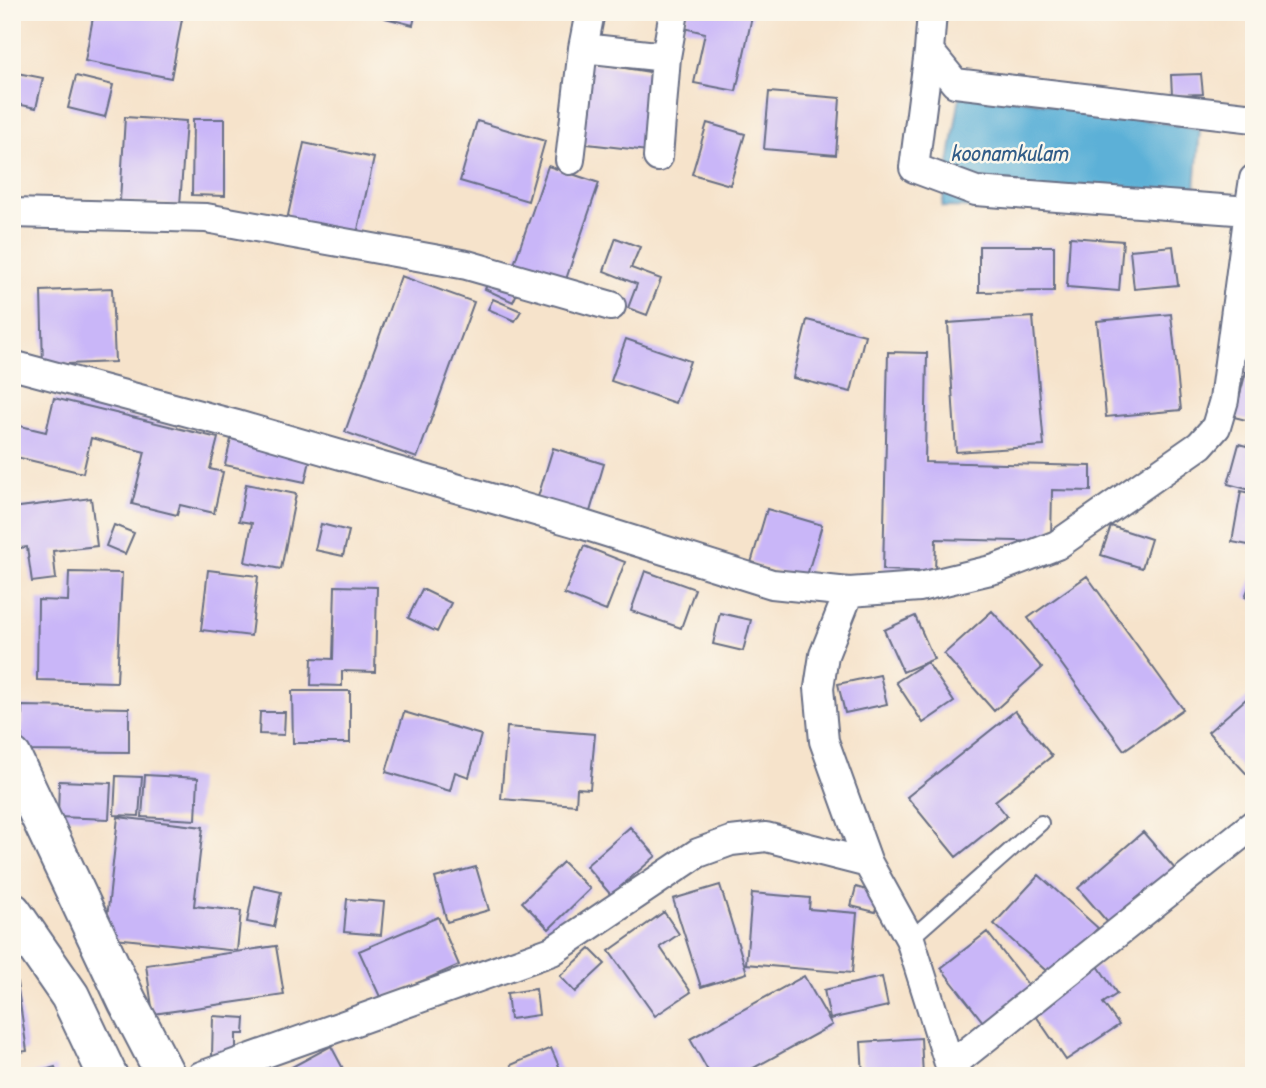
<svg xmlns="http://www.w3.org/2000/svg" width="1266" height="1088" viewBox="0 0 1266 1088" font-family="'Patrick Hand',sans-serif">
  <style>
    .water { fill: #5bb0d7; stroke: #3b709a; stroke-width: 2 }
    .building { fill: #c9b6f8 }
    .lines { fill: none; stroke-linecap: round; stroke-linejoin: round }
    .lane-casing { stroke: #686e84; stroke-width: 18 }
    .street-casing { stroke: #686e84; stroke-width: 32 }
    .primary-casing { stroke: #686e84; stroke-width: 42 }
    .lane { stroke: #fff; stroke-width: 14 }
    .street { stroke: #fff; stroke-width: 28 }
    .primary { stroke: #fff; stroke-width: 38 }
    .labels { text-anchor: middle; stroke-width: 5; stroke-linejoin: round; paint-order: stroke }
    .water-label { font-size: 24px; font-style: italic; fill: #315c88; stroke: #fbf7ec }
  </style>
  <rect width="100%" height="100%" fill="#fbf7ec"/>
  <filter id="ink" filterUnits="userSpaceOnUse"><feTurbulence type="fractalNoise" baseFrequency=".0143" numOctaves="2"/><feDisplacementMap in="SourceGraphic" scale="14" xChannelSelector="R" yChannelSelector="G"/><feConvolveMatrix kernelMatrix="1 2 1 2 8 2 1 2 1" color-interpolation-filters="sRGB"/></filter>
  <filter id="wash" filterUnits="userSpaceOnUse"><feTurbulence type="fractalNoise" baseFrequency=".00686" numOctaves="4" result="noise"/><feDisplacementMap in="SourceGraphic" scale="28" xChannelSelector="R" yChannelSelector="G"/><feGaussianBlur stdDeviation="1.57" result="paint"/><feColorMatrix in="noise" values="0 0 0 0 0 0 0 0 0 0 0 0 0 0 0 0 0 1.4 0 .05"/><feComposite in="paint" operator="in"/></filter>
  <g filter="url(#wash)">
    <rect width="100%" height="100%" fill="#f6e3cb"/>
    <path class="water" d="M 961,90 L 1200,129 L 1193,212 L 942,207 Z"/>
    <g id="blocks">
      <path class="building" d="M 94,12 L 148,12 L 182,19 L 171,78 L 85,61 Z
        M 386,12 L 416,12 L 413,25 L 385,18 Z
        M 688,12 L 753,12 L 736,91 L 694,83 L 705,33 L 684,28 Z
        M 587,62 L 656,73 L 648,151 L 579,143 Z
        M 12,72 L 43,78 L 36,108 L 12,103 Z
        M 1201,74 L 1203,94 L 1172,95 L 1171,75 Z
        M 76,76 L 113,85 L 105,117 L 68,108 Z
        M 769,92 L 840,98 L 836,155 L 764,149 Z
        M 125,117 L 186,121 L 180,205 L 120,201 Z
        M 193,119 L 225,119 L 225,196 L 192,195 Z
        M 477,121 L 545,141 L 528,201 L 460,181 Z
        M 707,123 L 745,134 L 730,185 L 692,174 Z
        M 304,143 L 374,158 L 357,234 L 287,220 Z
        M 548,166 L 599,183 L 563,288 L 512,270 Z
        M 1070,237 L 1123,241 L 1119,291 L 1067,287 Z
        M 616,238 L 640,247 L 631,268 L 661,279 L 647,315 L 628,308 L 637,284 L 604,271 Z
        M 979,246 L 1054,246 L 1054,291 L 979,292 Z
        M 1173,246 L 1178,285 L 1134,289 L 1130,250 Z
        M 401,276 L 474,302 L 417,458 L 345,432 Z
        M 490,279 L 518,291 L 513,302 L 485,289 Z
        M 112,288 L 115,362 L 43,365 L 41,291 Z
        M 1254,293 L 1254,353 L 1238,349 Z
        M 493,299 L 521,311 L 515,321 L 488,309 Z
        M 1171,314 L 1181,410 L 1106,417 L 1097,321 Z
        M 1033,317 L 1044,446 L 956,452 L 948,323 Z
        M 807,320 L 865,335 L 851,392 L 793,378 Z
        M 626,339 L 690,361 L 675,403 L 611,381 Z
        M 888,352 L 927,353 L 925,462 L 1091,466 L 1091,491 L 1052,490 L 1051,542 L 936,539 L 935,572 L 883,570 Z
        M 1248,364 L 1254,365 L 1254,422 L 1234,417 Z
        M 54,398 L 218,438 L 210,469 L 223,472 L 214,513 L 180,505 L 177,515 L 132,504 L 145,452 L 91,438 L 83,473 L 12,456 L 12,424 L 46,432 Z
        M 232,435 L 312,452 L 305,482 L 225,465 Z
        M 1239,444 L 1254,448 L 1254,491 L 1228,484 Z
        M 553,448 L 604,464 L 589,515 L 537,500 Z
        M 246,484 L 296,494 L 281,569 L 245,562 L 252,523 L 239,521 Z
        M 1241,491 L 1254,494 L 1254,546 L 1232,542 Z
        M 91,498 L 97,546 L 53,551 L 56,579 L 32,582 L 27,547 L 12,549 L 12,508 Z
        M 767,509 L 822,525 L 806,579 L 751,563 Z
        M 321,524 L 349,531 L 343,556 L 315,550 Z
        M 114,525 L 134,533 L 125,554 L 106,546 Z
        M 1111,526 L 1151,539 L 1142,568 L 1101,555 Z
        M 584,546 L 625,562 L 606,611 L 564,594 Z
        M 208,570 L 258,576 L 251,636 L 201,630 Z
        M 645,571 L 695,589 L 681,628 L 631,611 Z
        M 69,572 L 122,573 L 117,682 L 37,680 L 38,600 L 68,601 Z
        M 1254,574 L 1254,601 L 1245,597 Z
        M 1087,576 L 1183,709 L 1124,750 L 1028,618 Z
        M 335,586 L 377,587 L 375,672 L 342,671 L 342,686 L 311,685 L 312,658 L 333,659 Z
        M 422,589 L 451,603 L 437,632 L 408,618 Z
        M 992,611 L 1042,668 L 994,711 L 944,654 Z
        M 720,613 L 751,620 L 743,651 L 713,644 Z
        M 915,616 L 934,659 L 903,672 L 884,630 Z
        M 927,662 L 954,702 L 923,723 L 896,682 Z
        M 880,675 L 887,704 L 845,713 L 838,684 Z
        M 292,691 L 350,691 L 350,743 L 293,743 Z
        M 1254,692 L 1254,782 L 1208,732 Z
        M 22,706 L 129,708 L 129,752 L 22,751 Z
        M 1015,711 L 1052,756 L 995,801 L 1007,816 L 956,857 L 907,797 Z
        M 260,712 L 285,712 L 284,735 L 259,734 Z
        M 404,712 L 481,735 L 469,777 L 455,772 L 450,791 L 386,772 Z
        M 507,727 L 595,734 L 590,789 L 577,788 L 576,805 L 501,799 Z
        M 145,775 L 198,778 L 196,820 L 142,817 Z
        M 116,776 L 142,777 L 139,816 L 114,815 Z
        M 59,781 L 111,783 L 109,819 L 58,817 Z
        M 118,817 L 203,827 L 194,906 L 241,911 L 237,951 L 105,937 Z
        M 630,827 L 656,856 L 611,895 L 586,866 Z
        M 1143,832 L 1175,869 L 1110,925 L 1078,888 Z
        M 563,862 L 590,889 L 549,929 L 522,902 Z
        M 476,867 L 489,910 L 447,922 L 435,878 Z
        M 1039,875 L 1098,928 L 1053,977 L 994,924 Z
        M 720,885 L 747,973 L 701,987 L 673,899 Z
        M 254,886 L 281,892 L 274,927 L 247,922 Z
        M 856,887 L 880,894 L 875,912 L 851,906 Z
        M 752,893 L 810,898 L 809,909 L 857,913 L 852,973 L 746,964 Z
        M 347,899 L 384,902 L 381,935 L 344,932 Z
        M 664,912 L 679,934 L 660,947 L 691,992 L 655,1016 L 609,951 Z
        M 438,917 L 459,965 L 381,999 L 359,951 Z
        M 987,932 L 1033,991 L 987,1027 L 941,968 Z
        M 276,946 L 284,995 L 153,1014 L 146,965 Z
        M 590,949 L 605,964 L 575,992 L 560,976 Z
        M 1098,966 L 1117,994 L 1103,1003 L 1119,1025 L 1066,1060 L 1032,1010 Z
        M 15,969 L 27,1051 L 12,1053 L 12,970 Z
        M 804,976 L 832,1025 L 739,1076 L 711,1076 L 690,1039 Z
        M 882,977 L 888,1006 L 830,1019 L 824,990 Z
        M 536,989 L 539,1015 L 510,1019 L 507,993 Z
        M 213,1016 L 245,1018 L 244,1034 L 236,1034 L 236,1056 L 212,1056 Z
        M 921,1038 L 923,1076 L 863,1076 L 861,1042 Z
        M 331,1046 L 347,1076 L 294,1076 L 290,1068 Z
        M 551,1048 L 562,1073 L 516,1076 L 511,1065 Z
        M 55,1067 L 58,1076 L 28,1076 L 28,1075 Z"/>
    </g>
  </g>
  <g filter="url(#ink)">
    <use href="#blocks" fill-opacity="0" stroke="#686e84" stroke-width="2"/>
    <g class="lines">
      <defs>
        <path id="lane" d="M 910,939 L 1041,823"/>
        <path id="street" d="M 932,12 L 929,51 L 955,83 L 1254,118
          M 583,48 L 666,57
          M 658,157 L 666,57 L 674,12
          M 570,160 L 583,48 L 590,12
          M 1254,179 L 1249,211 L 1254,212
          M 12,213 L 206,218 L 467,265 L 611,306
          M 12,365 L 237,425 L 584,525 L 772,584 L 849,592 L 920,587 L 995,569 L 1057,545 L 1200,445 L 1216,427 L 1224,400 L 1249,211 L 976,191 L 914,168 L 929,51
          M 849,592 L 824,655 L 819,688 L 824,741 L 868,863 L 910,939 L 953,1076
          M 950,1066 L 1254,824
          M 201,1076 L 552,951 L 698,853 L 731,841 L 766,837 L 868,863"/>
        <path id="primary" d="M 12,757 L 127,1001 L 166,1076
          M 12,912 L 70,996 L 108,1076"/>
      </defs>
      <use href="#lane" class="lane-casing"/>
      <use href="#street" class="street-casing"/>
      <use href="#primary" class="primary-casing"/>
      <use href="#lane" class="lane"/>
      <use href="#street" class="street"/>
      <use href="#primary" class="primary"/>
    </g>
  </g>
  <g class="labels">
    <g class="water-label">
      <text x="1009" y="161">koonamkulam</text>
    </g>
  </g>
  <rect width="1266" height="1088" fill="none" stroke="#fbf7ec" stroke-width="42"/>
</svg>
